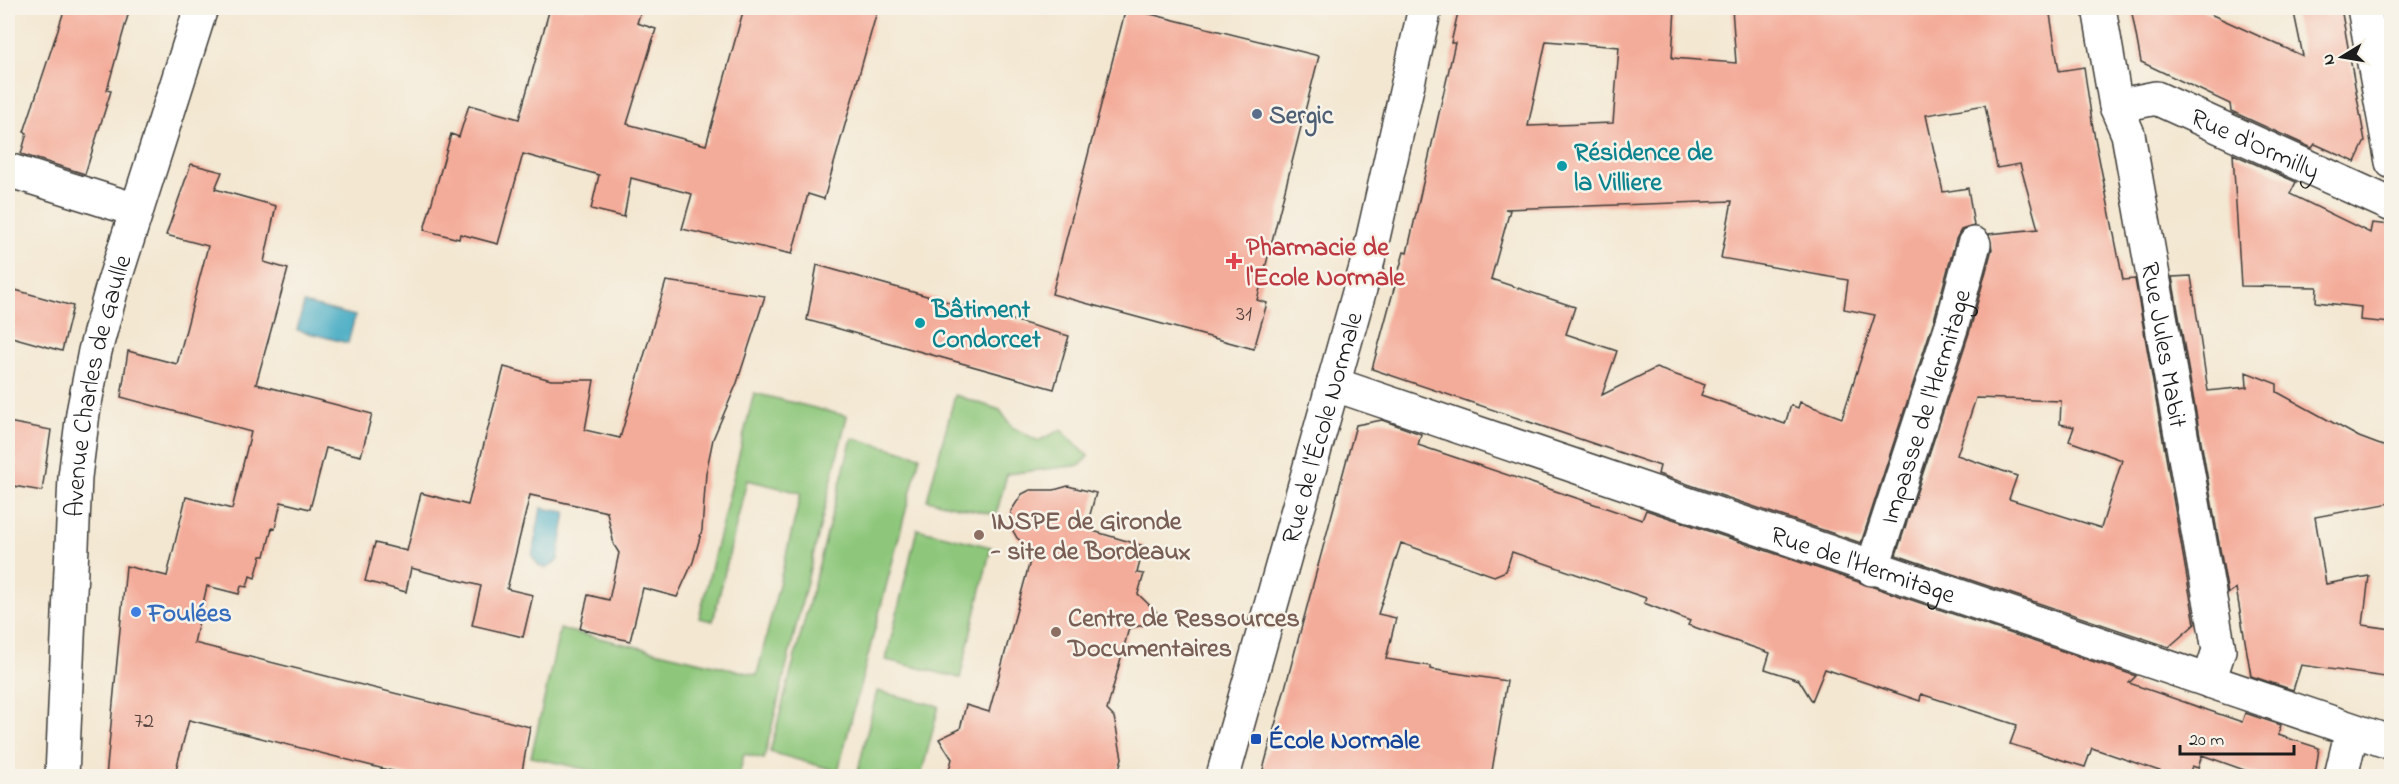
<svg xmlns="http://www.w3.org/2000/svg" width="2399" height="784" viewBox="0 0 2399 784" font-family="'Indie Flower',sans-serif">
  <style>
    .green { fill: #8ec77c; stroke: #55724c; stroke-width: 1.5 }
    .water { fill: #45abc4; stroke: #306470; stroke-width: 1.5 }
    .building { fill: #f4ac9a; fill-rule: evenodd }
    .lines { fill: none; stroke-linecap: round; stroke-linejoin: round }
    .minor-casing { stroke: #3c3a37; stroke-width: 36 }
    .secondary-casing { stroke: #3c3a37; stroke-width: 36 }
    .minor { stroke: #fff; stroke-width: 33 }
    .secondary { stroke: #fff; stroke-width: 33 }
    .service-dot { fill: #5c6f8a; stroke: #f7f3e8; stroke-width: 2 }
    .culture-dot { fill: #0f9aa8; stroke: #f7f3e8; stroke-width: 2 }
    .health-dot { fill: #e0444e; stroke: #f7f3e8; stroke-width: 2 }
    .education-dot { fill: #8d6e63; stroke: #f7f3e8; stroke-width: 2 }
    .shop-dot { fill: #3f7fe0; stroke: #f7f3e8; stroke-width: 2 }
    .transit-dot { fill: #1a4fb4; stroke: #f7f3e8; stroke-width: 2 }
    .labels { text-anchor: middle; stroke-width: 5; stroke-linejoin: round; paint-order: stroke }
    .number-label { font-size: 22px; fill: #52403c }
    .service-label { font-size: 26px; font-weight: bold; fill: #4e5e75; stroke: #f7f3e8; text-anchor: start }
    .street-label { font-size: 26px; fill: #1c1c1c; stroke: #f7f3e8 }
    .culture-label { font-size: 26px; font-weight: bold; fill: #0d838f; stroke: #f7f3e8; text-anchor: start }
    .health-label { font-size: 26px; font-weight: bold; fill: #be3a42; stroke: #f7f3e8; text-anchor: start }
    .education-label { font-size: 26px; font-weight: bold; fill: #785e54; stroke: #f7f3e8; text-anchor: start }
    .shop-label { font-size: 26px; font-weight: bold; fill: #366cbe; stroke: #f7f3e8; text-anchor: start }
    .transit-label { font-size: 26px; font-weight: bold; fill: #164399; stroke: #f7f3e8; text-anchor: start }
  </style>
  <rect width="100%" height="100%" fill="#f7f3e8"/>
  <filter id="ink" filterUnits="userSpaceOnUse"><feTurbulence type="fractalNoise" baseFrequency=".0167" numOctaves="2"/><feDisplacementMap in="SourceGraphic" scale="12" xChannelSelector="R" yChannelSelector="G"/><feConvolveMatrix kernelMatrix="1 2 1 2 8 2 1 2 1" color-interpolation-filters="sRGB"/></filter>
  <filter id="wash" filterUnits="userSpaceOnUse"><feTurbulence type="fractalNoise" baseFrequency=".008" numOctaves="4" result="noise"/><feDisplacementMap in="SourceGraphic" scale="24" xChannelSelector="R" yChannelSelector="G"/><feGaussianBlur stdDeviation="1.35" result="paint"/><feColorMatrix in="noise" values="0 0 0 0 0 0 0 0 0 0 0 0 0 0 0 0 0 1.4 0 .05"/><feComposite in="paint" operator="in"/></filter>
  <g filter="url(#wash)">
    <rect width="100%" height="100%" fill="#f3e7d1"/>
    <path class="green" d="M 754,393 L 847,416 L 764,759 L 744,754 L 739,776 L 615,776 L 531,757 L 560,629 L 757,675 L 801,493 L 747,480 L 713,621 L 699,618 Z
      M 955,395 L 1000,410 L 1012,427 L 1038,441 L 1061,430 L 1088,456 L 1081,465 L 1007,474 L 996,515 L 927,500 Z
      M 852,438 L 920,456 L 838,771 L 770,752 Z
      M 917,529 L 991,547 L 960,678 L 886,660 Z
      M 877,691 L 939,706 L 921,776 L 857,775 Z"/>
    <path class="water" d="M 304,303 L 355,316 L 348,343 L 297,330 Z
      M 541,508 L 566,512 L 558,560 L 547,568 L 539,566 L 532,556 Z"/>
    <g id="blocks">
      <path class="building" d="M 65,8 L 130,8 L 107,90 L 111,91 L 85,174 L 21,154 L 27,133 L 24,132 Z
        M 550,8 L 642,8 L 637,23 L 656,29 L 627,124 L 706,145 L 744,8 L 878,8 L 824,199 L 808,194 L 792,254 L 682,229 L 692,194 L 631,178 L 624,217 L 591,209 L 599,175 L 523,154 L 498,244 L 460,234 L 459,239 L 424,230 L 451,134 L 459,137 L 469,105 L 519,119 Z
        M 1126,8 L 1319,56 L 1257,300 L 1267,303 L 1254,349 L 1052,294 Z
        M 1459,8 L 1675,8 L 1672,58 L 1736,63 L 1732,8 L 2049,8 L 2059,71 L 2084,67 L 2093,128 L 2123,280 L 2135,279 L 2195,624 L 2169,647 L 1896,555 L 1970,330 L 1992,249 L 1989,234 L 2038,229 L 2020,164 L 1997,168 L 1985,105 L 1926,115 L 1943,192 L 1968,188 L 1974,226 L 1961,230 L 1956,239 L 1934,320 L 1861,543 L 1658,474 L 1660,466 L 1372,369 L 1404,252 L 1407,253 L 1455,43 L 1451,43 ZM 1546,41 L 1619,47 L 1613,123 L 1528,126 ZM 1732,201 L 1721,258 L 1848,280 L 1844,309 L 1875,315 L 1842,418 L 1800,402 L 1798,408 L 1791,405 L 1785,424 L 1701,395 L 1705,385 L 1656,368 L 1602,395 L 1617,351 L 1566,334 L 1575,307 L 1491,279 L 1510,210 L 1505,209 ZM 1976,398 L 2061,401 L 2060,424 L 2074,427 L 2069,441 L 2122,460 L 2101,528 L 2009,499 L 2017,476 L 1957,455 Z
        M 2131,8 L 2197,8 L 2303,56 L 2293,8 L 2341,8 L 2365,141 L 2355,162 L 2315,144 L 2312,148 L 2231,111 L 2230,104 L 2141,62 Z
        M 2233,154 L 2296,182 L 2290,194 L 2370,233 L 2372,223 L 2391,225 L 2391,323 L 2360,320 L 2361,307 L 2316,302 L 2317,287 L 2241,286 Z
        M 191,164 L 222,172 L 215,189 L 276,206 L 264,262 L 288,269 L 256,384 L 372,414 L 361,456 L 326,448 L 310,509 L 281,502 L 275,529 L 272,528 L 265,556 L 261,556 L 255,578 L 250,576 L 247,587 L 241,586 L 239,594 L 207,586 L 194,643 L 530,727 L 521,777 L 416,777 L 189,720 L 174,777 L 106,777 L 126,566 L 167,576 L 186,497 L 232,509 L 251,432 L 121,397 L 128,351 L 177,364 L 208,246 L 166,235 Z
        M 817,265 L 1069,336 L 1054,389 L 807,320 Z
        M 2191,276 L 2208,391 L 2247,387 L 2246,372 L 2277,384 L 2277,392 L 2359,437 L 2391,449 L 2391,503 L 2315,517 L 2326,584 L 2369,576 L 2363,625 L 2391,629 L 2385,677 L 2301,665 L 2293,690 L 2251,676 L 2236,588 L 2228,594 L 2172,277 Z
        M 666,281 L 765,296 L 737,383 L 713,439 L 706,473 L 702,530 L 693,562 L 677,597 L 643,588 L 630,641 L 580,629 L 588,595 L 609,600 L 619,553 L 614,545 L 607,512 L 530,495 L 507,589 L 533,595 L 523,637 L 472,625 L 481,586 L 411,568 L 406,592 L 365,581 L 375,543 L 407,551 L 421,493 L 468,505 L 504,367 L 551,380 L 594,380 L 585,430 L 620,438 Z
        M 8,288 L 73,306 L 62,351 L 8,336 Z
        M 1382,420 L 1421,434 L 1418,445 L 1445,454 L 1642,520 L 1646,510 L 2136,676 L 2129,683 L 2242,722 L 2245,713 L 2281,725 L 2278,735 L 2319,748 L 2315,777 L 2264,777 L 2202,755 L 2198,768 L 2192,766 L 2188,777 L 2177,777 L 2092,748 L 2085,767 L 2010,744 L 2017,725 L 1921,694 L 1920,701 L 1825,669 L 1812,701 L 1799,680 L 1765,669 L 1770,653 L 1688,625 L 1690,621 L 1644,603 L 1646,598 L 1512,552 L 1506,571 L 1494,576 L 1401,543 L 1378,614 L 1396,618 L 1386,659 L 1430,666 L 1430,669 L 1507,681 L 1491,777 L 1261,777 L 1356,425 Z
        M 8,422 L 51,430 L 42,491 L 8,485 Z
        M 1068,486 L 1096,493 L 1086,529 L 1144,546 L 1137,573 L 1144,574 L 1138,594 L 1166,621 L 1129,628 L 1107,710 L 1114,717 L 1122,758 L 1117,777 L 947,777 L 952,759 L 939,739 L 960,729 L 966,705 L 989,712 L 1033,550 L 1017,538 L 1012,529 L 1011,511 L 1022,494 L 1030,490 L 1054,490 Z"/>
    </g>
  </g>
  <g filter="url(#ink)">
    <use href="#blocks" fill-opacity="0" stroke="#3c3a37" stroke-width="1.5"/>
    <g class="lines">
      <defs>
        <g id="minor">
          <path id="s1" d="M 2099,8 L 2116,106 L 2128,134 L 2219,650 L 2209,681"/>
          <path d="M 2364,8 L 2392,162"/>
          <path id="s2" d="M 2116,106 L 2156,98 L 2392,205"/>
          <path d="M 8,170 L 136,210"/>
          <path id="s3" d="M 1333,384 L 2392,743"/>
          <path id="s4" d="M 1872,569 L 1952,325 L 1974,244"/>
          <path d="M 2341,776 L 2352,730"/>
        </g>
        <g id="secondary">
          <path id="s5" d="M 62,776 L 75,477 L 83,413 L 95,351 L 112,288 L 201,8"/>
          <path id="s6" d="M 1223,776 L 1367,264 L 1425,8"/>
        </g>
      </defs>
      <use href="#minor" class="minor-casing"/>
      <use href="#secondary" class="secondary-casing"/>
      <use href="#minor" class="minor"/>
      <use href="#secondary" class="secondary"/>
    </g>
  </g>
  <circle class="service-dot" cx="1257" cy="114" r="6"/>
  <g class="culture-dot">
    <circle cx="1562" cy="166" r="6"/>
    <circle cx="920" cy="323" r="6"/>
  </g>
  <path class="health-dot" d="M1231 252h6v6h6v6h-6v6h-6v-6h-6v-6h6z"/>
  <g class="education-dot">
    <circle cx="979" cy="535" r="6"/>
    <circle cx="1056" cy="632" r="6"/>
  </g>
  <circle class="shop-dot" cx="136" cy="612" r="6"/>
  <rect class="transit-dot" x="1250" y="733" width="12" height="12" rx="3"/>
  <g class="labels">
    <g class="number-label">
      <text x="1244" y="320">31</text>
      <text x="144" y="727">72</text>
    </g>
    <g class="service-label">
      <text x="1269" y="123">Sergic</text>
    </g>
    <g class="street-label">
      <text dy="9" stroke="none"><textPath href="#s2" startOffset="150">Rue d'Ormilly</textPath></text>
      <text dy="9" stroke="none"><textPath href="#s1" startOffset="344">Rue Jules Mabit</textPath></text>
      <text dy="9" stroke="none"><textPath href="#s5" startOffset="393">Avenue Charles de Gaulle</textPath></text>
      <text dy="9" stroke="none"><textPath href="#s4" startOffset="171">Impasse de l'Hermitage</textPath></text>
      <text dy="9" stroke="none"><textPath href="#s6" startOffset="362">Rue de l'École Normale</textPath></text>
      <text dy="9" stroke="none"><textPath href="#s3" startOffset="560">Rue de l'Hermitage</textPath></text>
    </g>
    <g class="culture-label">
      <text x="1574" y="160">Résidence de<tspan x="1574" dy="30">la Villiere</tspan></text>
      <text x="932" y="317">Bâtiment<tspan x="932" dy="30">Condorcet</tspan></text>
    </g>
    <g class="health-label">
      <text x="1246" y="255">Pharmacie de<tspan x="1246" dy="30">l'Ecole Normale</tspan></text>
    </g>
    <g class="education-label">
      <text x="991" y="529">INSPE de Gironde<tspan x="991" dy="30">- site de Bordeaux</tspan></text>
      <text x="1068" y="626">Centre de Ressources<tspan x="1068" dy="30">Documentaires</tspan></text>
    </g>
    <g class="shop-label">
      <text x="148" y="621">Foulées</text>
    </g>
    <g class="transit-label">
      <text x="1268" y="748">École Normale</text>
    </g>
  </g>
  <rect width="2399" height="784" fill="none" stroke="#f7f3e8" stroke-width="30"/>
  <g transform="translate(2342 57) rotate(259)" stroke="#f7f3e8" stroke-width="4.5" paint-order="stroke">
  <path d="M0-4.5L10 22L0 15L-10 22Z" fill="#1c1c1c"/>
  <text y="-9" font-size="16" font-weight="bold" text-anchor="middle" fill="#1c1c1c">N</text>
  </g>
  <path d="M2180 745v9h114v-9" fill="none" stroke="#1c1c1c" stroke-width="3"/>
  <text x="2189" y="745" font-size="18" fill="#1c1c1c" stroke="#f7f3e8" stroke-width="4.5" paint-order="stroke">20 m</text>
</svg>
